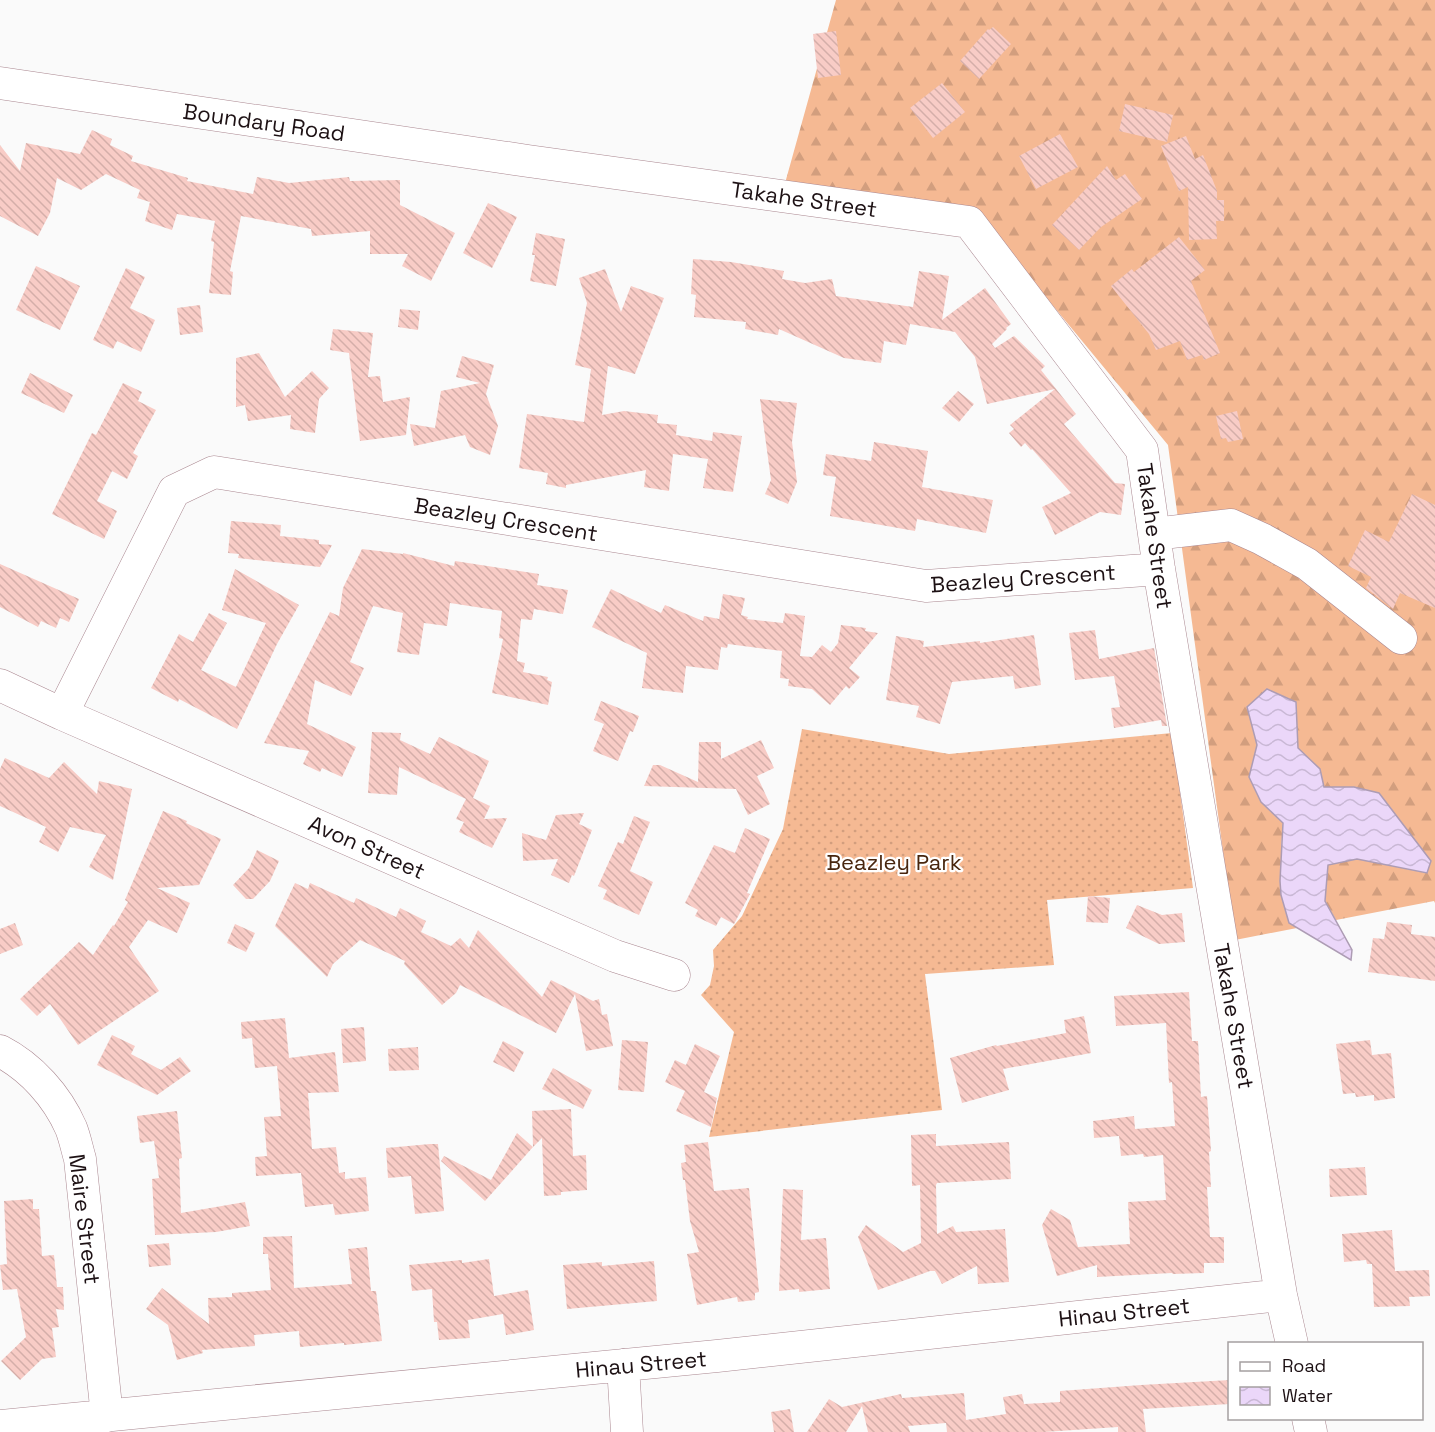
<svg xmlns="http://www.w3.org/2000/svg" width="1435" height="1432" viewBox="0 0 1435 1432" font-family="'Space Grotesk',sans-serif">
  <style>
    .grass { fill: url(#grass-dots) }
    .forest { fill: url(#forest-firs) }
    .water { fill: url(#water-waves); stroke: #ad9cb4; stroke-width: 1.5 }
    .building { fill: url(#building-back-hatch) }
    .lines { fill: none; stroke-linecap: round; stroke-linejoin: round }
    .minor-casing { stroke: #aa8790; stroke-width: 33 }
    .minor { stroke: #fff; stroke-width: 32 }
    .labels { text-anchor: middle; stroke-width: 4.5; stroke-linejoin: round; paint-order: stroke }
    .street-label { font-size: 22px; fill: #1d1114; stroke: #fff }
    .park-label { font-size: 22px; fill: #48260e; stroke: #fff }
  </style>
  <defs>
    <pattern id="grass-dots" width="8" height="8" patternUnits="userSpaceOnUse" patternTransform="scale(1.5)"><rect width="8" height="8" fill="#f5b993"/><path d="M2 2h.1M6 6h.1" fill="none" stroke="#d29e7e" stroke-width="1.8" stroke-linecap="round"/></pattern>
    <pattern id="forest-firs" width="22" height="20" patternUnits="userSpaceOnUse" patternTransform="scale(1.5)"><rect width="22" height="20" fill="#f5b993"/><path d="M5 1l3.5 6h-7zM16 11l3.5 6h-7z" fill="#d29e7e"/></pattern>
    <pattern id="water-waves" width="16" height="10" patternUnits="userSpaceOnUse" patternTransform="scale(1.5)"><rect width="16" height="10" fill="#ebd7f9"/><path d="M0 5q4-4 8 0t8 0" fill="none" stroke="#c9b8d5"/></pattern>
    <pattern id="building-back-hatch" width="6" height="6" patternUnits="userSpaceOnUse" patternTransform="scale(1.5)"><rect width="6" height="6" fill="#f8ccc6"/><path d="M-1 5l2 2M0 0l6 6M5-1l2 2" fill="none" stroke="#d4aea9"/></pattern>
  </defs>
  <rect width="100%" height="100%" fill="#fafafa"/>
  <path class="grass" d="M 802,729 L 949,754 L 1172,733 L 1193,888 L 1047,900 L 1054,965 L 925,974 L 942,1110 L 709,1137 L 734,1032 L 701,995 L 710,985 L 714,966 L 713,950 L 742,916 L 783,829 Z"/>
  <path class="forest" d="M 836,0 L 1435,0 L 1435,903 L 1434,901 L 1336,920 L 1325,901 L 1328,864 L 1357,859 L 1427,873 L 1354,787 L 1324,788 L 1320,769 L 1298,748 L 1296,702 L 1247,707 L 1257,745 L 1249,777 L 1261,802 L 1283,823 L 1281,851 L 1289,923 L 1297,928 L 1235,940 L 1168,445 L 987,226 L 782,194 Z"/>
  <path class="water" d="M 1267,689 L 1296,702 L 1298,748 L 1320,769 L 1324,787 L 1354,787 L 1379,793 L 1431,861 L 1427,873 L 1357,859 L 1328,865 L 1325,901 L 1352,950 L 1351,960 L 1289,923 L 1281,895 L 1280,881 L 1283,823 L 1261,802 L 1249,777 L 1257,745 L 1247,707 Z"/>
  <path class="building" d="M 993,27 L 1011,44 L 979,79 L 960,61 L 988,29 L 989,30 Z
    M 836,31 L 841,75 L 818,78 L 813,34 Z
    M 942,83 L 965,112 L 933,138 L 910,108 Z
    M 1125,104 L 1173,115 L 1167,142 L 1119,131 Z
    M 92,130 L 112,139 L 110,145 L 133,156 L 131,161 L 188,178 L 187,181 L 253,194 L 257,177 L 289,183 L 349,177 L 350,181 L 400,180 L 400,205 L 455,233 L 431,281 L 402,266 L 408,254 L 370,254 L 370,231 L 312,236 L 311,229 L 241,216 L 230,271 L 233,272 L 231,295 L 209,293 L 214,242 L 211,241 L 215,221 L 177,214 L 172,230 L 145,221 L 150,202 L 137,198 L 140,190 L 106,174 L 81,190 L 57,178 L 50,213 L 38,236 L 0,216 L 0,145 L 20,171 L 26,143 L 80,154 Z
    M 1060,134 L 1078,167 L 1036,189 L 1019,156 Z
    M 1186,136 L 1195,159 L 1203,155 L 1217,191 L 1217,200 L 1224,200 L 1224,221 L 1216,221 L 1217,239 L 1189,240 L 1188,187 L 1179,191 L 1161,146 Z
    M 1107,166 L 1116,180 L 1125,174 L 1142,199 L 1101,227 L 1079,250 L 1052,225 Z
    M 488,203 L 517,217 L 492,268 L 463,253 Z
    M 536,233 L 565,239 L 556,286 L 530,281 L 535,255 L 532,255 Z
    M 1179,237 L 1205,270 L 1191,281 L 1220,353 L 1204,360 L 1202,355 L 1187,360 L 1180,341 L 1156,350 L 1149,334 L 1111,286 L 1132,269 L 1134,272 Z
    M 693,259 L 731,262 L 784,271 L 782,279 L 805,283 L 832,279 L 836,296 L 913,307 L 919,271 L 949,276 L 942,320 L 985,288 L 1011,324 L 1006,328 L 1007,329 L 992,344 L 995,348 L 1014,336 L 1045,366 L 1041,370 L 1076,414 L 1064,424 L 1115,483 L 1125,484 L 1121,515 L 1100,512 L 1055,535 L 1042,507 L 1071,493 L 1032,449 L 1031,450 L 1025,443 L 1021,447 L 1009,433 L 1014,429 L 1010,425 L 1055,389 L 987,404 L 975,357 L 955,332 L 910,324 L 906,345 L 884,341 L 881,363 L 844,358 L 779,329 L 778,335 L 745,329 L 746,322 L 694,317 L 696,295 L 691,294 Z
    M 36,266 L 80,286 L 60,330 L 16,310 Z
    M 126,268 L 145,277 L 130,308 L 155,320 L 141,352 L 117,341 L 113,349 L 93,340 Z
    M 605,269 L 621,312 L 631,286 L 664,298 L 635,374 L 608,366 L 602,415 L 624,411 L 658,415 L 657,423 L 677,425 L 676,435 L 712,441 L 713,432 L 742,436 L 733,492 L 703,488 L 708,459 L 673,454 L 669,491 L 644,487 L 646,470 L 566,485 L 566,488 L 546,484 L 548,473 L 519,468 L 527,414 L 584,422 L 591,369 L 575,365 L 587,303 L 579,278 Z
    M 200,305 L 203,332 L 180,335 L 177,308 Z
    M 400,309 L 420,311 L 418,330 L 398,327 Z
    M 333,329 L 373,333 L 368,377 L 380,376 L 383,402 L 410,397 L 406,435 L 360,441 L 349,353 L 330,350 Z
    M 259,353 L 285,397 L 312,371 L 329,388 L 319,399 L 315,433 L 290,429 L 291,415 L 248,421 L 245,405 L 236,407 L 236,358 Z
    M 462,356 L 494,365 L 486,394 L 498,426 L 490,455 L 470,447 L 465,435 L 414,446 L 410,424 L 435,428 L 441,391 L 480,383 L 456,377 Z
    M 30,373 L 73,395 L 64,413 L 21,393 Z
    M 123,383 L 142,392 L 138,401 L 156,410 L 133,453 L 138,456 L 127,479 L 112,471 L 97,501 L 117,511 L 104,539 L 52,514 L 92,433 L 96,435 Z
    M 958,391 L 974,404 L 959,422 L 942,408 Z
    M 760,399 L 797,403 L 792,442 L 797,482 L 788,504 L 765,494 L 771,480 Z
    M 1237,411 L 1243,439 L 1228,442 L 1226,438 L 1221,439 L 1216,416 Z
    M 874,442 L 928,451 L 922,487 L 993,500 L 986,533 L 917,519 L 915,531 L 830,516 L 836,477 L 823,475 L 826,454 L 871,461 Z
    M 1412,494 L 1435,505 L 1435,608 L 1400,593 L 1393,609 L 1366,588 L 1371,577 L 1348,566 L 1365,530 L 1389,542 Z
    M 231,521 L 281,525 L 280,536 L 319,540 L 319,544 L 332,545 L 320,567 L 238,558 L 239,554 L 228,553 Z
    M 362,549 L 403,554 L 403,553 L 454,566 L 455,561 L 539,574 L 537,585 L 568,590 L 563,614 L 534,609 L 532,620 L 521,619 L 517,661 L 525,663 L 523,672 L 548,677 L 547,680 L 552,682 L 548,705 L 492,693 L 503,639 L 499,638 L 502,611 L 450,603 L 447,626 L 424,623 L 419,655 L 397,652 L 403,613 L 373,606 L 350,662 L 364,668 L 351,696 L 315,680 L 307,724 L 356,747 L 342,777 L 322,768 L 320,772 L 303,764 L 309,751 L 264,743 L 330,612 L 339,616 L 343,588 Z
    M 0,564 L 79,599 L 69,622 L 60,618 L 56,628 L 41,621 L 38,627 L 0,607 Z
    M 235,569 L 299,605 L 277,644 L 237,729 L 179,699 L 178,702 L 151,688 L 179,634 L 193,642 L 209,613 L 227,623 L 201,670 L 236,687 L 266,623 L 222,610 Z
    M 611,589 L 661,613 L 665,605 L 703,621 L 704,616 L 719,619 L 723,594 L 745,598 L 741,615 L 748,617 L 747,619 L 783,623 L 785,613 L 805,616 L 800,656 L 812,657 L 822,645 L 831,652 L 838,643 L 841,625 L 866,628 L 865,631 L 878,633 L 849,668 L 860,677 L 849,689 L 846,686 L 830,705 L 812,689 L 788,686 L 789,679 L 780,678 L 782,651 L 728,644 L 727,648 L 721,647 L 718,670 L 686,666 L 683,693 L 642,688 L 647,653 L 592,627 Z
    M 1095,630 L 1099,659 L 1154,648 L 1167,726 L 1162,726 L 1161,720 L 1114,728 L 1111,708 L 1120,707 L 1114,676 L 1075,680 L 1069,633 Z
    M 1034,635 L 1041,685 L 1015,689 L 1013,676 L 952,682 L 940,724 L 916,717 L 919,706 L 886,700 L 896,636 L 924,641 L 923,647 L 980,641 L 980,643 Z
    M 601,701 L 639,716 L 633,732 L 630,731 L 618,761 L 593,751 L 604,724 L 594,720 Z
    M 372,732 L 401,733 L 400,740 L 430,754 L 439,737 L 489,761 L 473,798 L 490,806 L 484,819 L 507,818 L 492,848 L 459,832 L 464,822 L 456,819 L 466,799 L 399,767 L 397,795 L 368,793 Z
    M 761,740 L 774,768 L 757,776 L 770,804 L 748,815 L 736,789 L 644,786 L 653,765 L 660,765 L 698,782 L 699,742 L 721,742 L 721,759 Z
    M 5,758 L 49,778 L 64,762 L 97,794 L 99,781 L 132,789 L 113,880 L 89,867 L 106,835 L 70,827 L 58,852 L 39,842 L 46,827 L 0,806 L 0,769 Z
    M 163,811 L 187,821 L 186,823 L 221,839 L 199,885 L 157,888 L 190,903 L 177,933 L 148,920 L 129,947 L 159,991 L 78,1045 L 50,1004 L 37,1016 L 20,999 L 79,942 L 93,955 L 113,925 L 114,926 L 128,902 L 125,900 Z
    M 584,813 L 579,824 L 592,830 L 574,876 L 572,875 L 569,883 L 551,875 L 558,859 L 523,861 L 522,833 L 546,840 L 556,815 Z
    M 634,816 L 650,822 L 630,871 L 653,882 L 639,915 L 603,899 L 607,890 L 598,886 L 618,842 L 623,844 Z
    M 745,828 L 770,839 L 747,893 L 750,894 L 734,924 L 721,917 L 716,926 L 695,916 L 698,910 L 685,903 L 714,845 L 735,853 Z
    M 257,850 L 279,861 L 270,881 L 253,899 L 246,899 L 233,885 L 249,868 Z
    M 295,883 L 308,889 L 310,883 L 354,903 L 356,898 L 396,917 L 400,908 L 426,921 L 421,932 L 451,946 L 460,938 L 469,948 L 478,930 L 542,997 L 551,980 L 593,1001 L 599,999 L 602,1015 L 607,1014 L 613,1046 L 586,1051 L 575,994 L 556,1033 L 460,985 L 456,993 L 442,1005 L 404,964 L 405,961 L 360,940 L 333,964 L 327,977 L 275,926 Z
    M 1088,896 L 1110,898 L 1108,923 L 1086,922 Z
    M 1137,905 L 1162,915 L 1182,913 L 1185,942 L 1159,944 L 1126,928 Z
    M 1387,922 L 1412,925 L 1411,934 L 1435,937 L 1435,981 L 1368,972 L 1373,938 L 1384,939 Z
    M 15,923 L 23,945 L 0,954 L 0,929 Z
    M 235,924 L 255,933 L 246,952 L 227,943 Z
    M 1189,992 L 1192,1041 L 1198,1041 L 1201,1097 L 1207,1096 L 1211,1151 L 1209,1152 L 1211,1187 L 1207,1187 L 1210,1237 L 1224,1237 L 1224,1263 L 1204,1263 L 1204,1273 L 1173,1274 L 1172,1273 L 1097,1277 L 1097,1265 L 1057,1276 L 1042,1225 L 1051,1209 L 1070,1220 L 1078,1247 L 1130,1244 L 1128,1202 L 1166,1200 L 1163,1155 L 1144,1157 L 1143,1154 L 1121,1156 L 1119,1136 L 1094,1138 L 1093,1121 L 1134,1116 L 1135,1129 L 1175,1126 L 1172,1082 L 1169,1083 L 1166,1023 L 1116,1026 L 1114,996 Z
    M 1084,1016 L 1091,1053 L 1003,1069 L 1009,1090 L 962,1103 L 950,1058 L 996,1045 L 997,1046 L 1066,1033 L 1064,1020 Z
    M 285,1018 L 289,1058 L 335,1052 L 339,1092 L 308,1093 L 312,1149 L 336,1147 L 339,1173 L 345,1172 L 345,1179 L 366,1177 L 369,1211 L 335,1215 L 333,1204 L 305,1207 L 301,1173 L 256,1176 L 255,1157 L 267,1156 L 264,1117 L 281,1116 L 277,1066 L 255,1068 L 252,1038 L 242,1039 L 241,1022 Z
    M 364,1027 L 366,1061 L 343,1063 L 341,1029 Z
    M 112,1035 L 135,1046 L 131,1054 L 161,1070 L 180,1057 L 191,1071 L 157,1095 L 97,1065 Z
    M 622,1040 L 648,1042 L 644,1092 L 618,1090 Z
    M 1370,1040 L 1372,1055 L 1391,1053 L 1395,1098 L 1374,1101 L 1374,1095 L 1356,1097 L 1355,1093 L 1343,1094 L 1336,1044 Z
    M 503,1041 L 524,1052 L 514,1072 L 493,1062 Z
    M 695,1044 L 720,1056 L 704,1092 L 717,1098 L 711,1127 L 676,1111 L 685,1091 L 665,1082 L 675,1060 L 686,1065 Z
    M 418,1047 L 419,1070 L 389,1071 L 388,1049 Z
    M 553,1068 L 592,1090 L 583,1109 L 542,1089 Z
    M 571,1109 L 573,1156 L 586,1155 L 587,1190 L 561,1192 L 561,1195 L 544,1196 L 542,1138 L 533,1147 L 532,1111 Z
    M 177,1111 L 182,1158 L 179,1159 L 181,1213 L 245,1202 L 250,1226 L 216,1232 L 155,1235 L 152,1179 L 159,1178 L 154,1141 L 140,1143 L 137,1116 Z
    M 517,1133 L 533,1147 L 485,1201 L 441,1161 L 444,1156 L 491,1180 Z
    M 936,1134 L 936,1146 L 1009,1142 L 1011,1179 L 937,1183 L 936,1185 L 937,1234 L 953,1226 L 956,1232 L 1005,1229 L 1009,1282 L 978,1284 L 977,1266 L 942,1284 L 935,1271 L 930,1271 L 878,1290 L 858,1237 L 866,1225 L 903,1252 L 921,1243 L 920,1185 L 912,1186 L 911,1135 Z
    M 708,1142 L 714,1191 L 749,1188 L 759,1292 L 755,1293 L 755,1300 L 738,1302 L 737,1297 L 697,1305 L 687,1254 L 699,1252 L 690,1221 L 685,1180 L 683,1180 L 681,1163 L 686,1162 L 684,1145 Z
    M 430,1144 L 438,1144 L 444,1211 L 415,1214 L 411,1176 L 388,1178 L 386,1148 Z
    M 1365,1167 L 1367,1195 L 1330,1197 L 1329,1169 Z
    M 783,1189 L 803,1190 L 801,1240 L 826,1238 L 830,1289 L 799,1292 L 799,1289 L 779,1291 Z
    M 33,1199 L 33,1209 L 39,1209 L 42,1256 L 54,1255 L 57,1287 L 63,1287 L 64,1310 L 56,1309 L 59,1327 L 52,1328 L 56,1357 L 42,1359 L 20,1380 L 1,1361 L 26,1337 L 17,1289 L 3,1290 L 0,1265 L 7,1264 L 4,1201 Z
    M 1392,1230 L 1395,1271 L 1429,1270 L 1430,1296 L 1409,1297 L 1410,1306 L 1374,1307 L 1372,1264 L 1367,1264 L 1366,1260 L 1344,1262 L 1342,1234 Z
    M 292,1236 L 294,1288 L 352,1284 L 348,1249 L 367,1247 L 371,1291 L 376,1291 L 382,1341 L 344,1345 L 344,1343 L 300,1347 L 299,1331 L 254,1335 L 255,1346 L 202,1350 L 203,1353 L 177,1360 L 168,1325 L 146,1309 L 162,1288 L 209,1324 L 208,1298 L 232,1297 L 232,1293 L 271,1290 L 268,1254 L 263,1254 L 263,1237 Z
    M 169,1243 L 171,1265 L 149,1267 L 147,1245 Z
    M 489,1259 L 494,1296 L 528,1290 L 534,1330 L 506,1335 L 503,1314 L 468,1320 L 470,1338 L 439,1340 L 437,1322 L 434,1322 L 432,1289 L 412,1291 L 409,1265 L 462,1260 L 462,1263 Z
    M 654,1261 L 657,1301 L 567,1309 L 563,1265 L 602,1262 L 602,1266 Z
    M 1230,1380 L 1230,1404 L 1143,1409 L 1146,1432 L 1118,1432 L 1118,1427 L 1044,1432 L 947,1432 L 946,1423 L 908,1426 L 910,1432 L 868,1432 L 862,1406 L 846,1432 L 807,1432 L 829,1399 L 842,1407 L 901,1394 L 902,1398 L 964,1393 L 966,1420 L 1006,1414 L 1003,1397 L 1022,1394 L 1024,1404 L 1060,1402 L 1060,1391 L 1141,1385 Z
    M 790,1409 L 794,1432 L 774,1432 L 771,1412 Z"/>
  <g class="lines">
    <defs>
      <path id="minor" d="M 0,83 L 528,161 L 969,222 L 1142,450 L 1159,569 L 1281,1295 L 1292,1344
        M 1154,534 L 1231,525 L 1262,539 L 1307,564 L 1401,638
        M 0,685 L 62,714 L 615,956 L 674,975
        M 62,714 L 174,491 L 214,472 L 926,586 L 1159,569
        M 0,1051 C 31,1067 57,1096 71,1128 C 75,1138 77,1149 80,1159 L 107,1416
        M 623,1365 L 627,1432
        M 1308,1418 L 1311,1432
        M 0,1426 L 717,1356 L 1281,1295"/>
    </defs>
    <use href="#minor" class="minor-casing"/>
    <use href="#minor" class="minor"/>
  </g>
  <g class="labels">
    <g class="street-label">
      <text transform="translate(264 122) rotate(8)" y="8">Boundary Road</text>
      <text transform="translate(804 199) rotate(8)" y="8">Takahe Street</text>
      <text transform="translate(506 519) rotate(9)" y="8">Beazley Crescent</text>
      <text transform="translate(1155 536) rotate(82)" y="8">Takahe Street</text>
      <text transform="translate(1023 578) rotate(-4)" y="8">Beazley Crescent</text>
      <text transform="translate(367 847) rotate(24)" y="8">Avon Street</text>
      <text transform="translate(1234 1016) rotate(80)" y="8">Takahe Street</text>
      <text transform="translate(85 1219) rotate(83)" y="8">Maire Street</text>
      <text transform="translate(1124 1312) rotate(-6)" y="8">Hinau Street</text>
      <text transform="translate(641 1364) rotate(-5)" y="8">Hinau Street</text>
    </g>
    <g class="park-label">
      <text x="894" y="870">Beazley Park</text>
    </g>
  </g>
  <rect x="1228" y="1342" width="195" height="78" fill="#ffffff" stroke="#a5a0a1" stroke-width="1.5"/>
  <rect x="1240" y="1362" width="30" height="9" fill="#ffffff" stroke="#a5a0a1" stroke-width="1.5"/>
  <text x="1282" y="1372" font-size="18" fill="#1d1114">Road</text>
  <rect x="1240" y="1387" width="30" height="18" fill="url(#water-waves)" stroke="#a5a0a1" stroke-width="1.5"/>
  <text x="1282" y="1402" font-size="18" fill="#1d1114">Water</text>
</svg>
